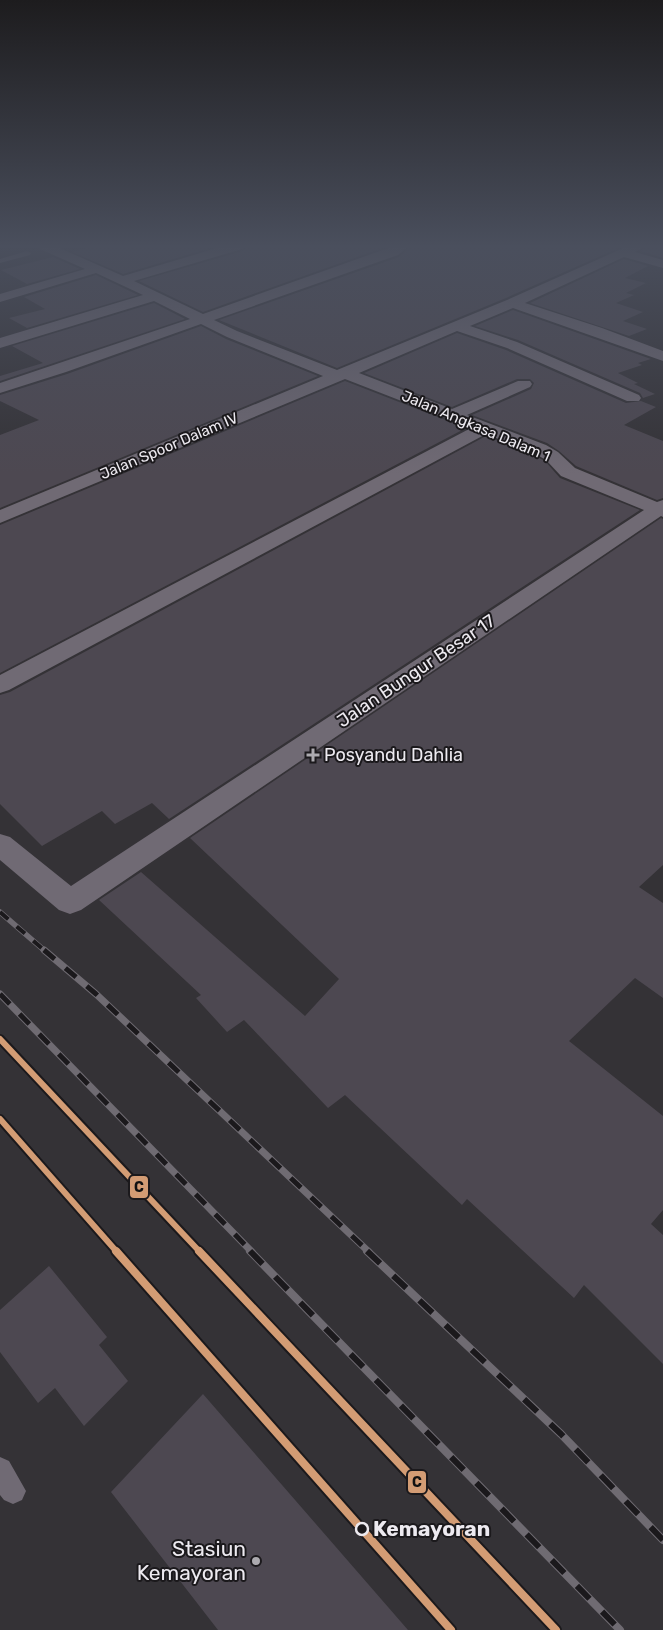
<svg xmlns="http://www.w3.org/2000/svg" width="663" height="1630" viewBox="0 0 663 1630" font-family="Rubik,sans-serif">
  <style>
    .building { fill: #4d4851 }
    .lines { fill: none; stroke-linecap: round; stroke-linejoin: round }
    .service { fill: #706a74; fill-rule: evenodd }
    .minor { fill: #706a74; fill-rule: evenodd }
    .rail-far2-casing { stroke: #6f6b72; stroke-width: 5.5 }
    .rail-far1-casing { stroke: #6f6b72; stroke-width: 7 }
    .rail-casing { stroke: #6f6b72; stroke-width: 8 }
    .rail-far2 { stroke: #1b191c; stroke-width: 4; stroke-dasharray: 11; stroke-linecap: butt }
    .rail-far1 { stroke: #1b191c; stroke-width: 5; stroke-dasharray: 14; stroke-linecap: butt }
    .rail { stroke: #1b191c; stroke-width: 6; stroke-dasharray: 18; stroke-linecap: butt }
    .rail-1-far1-casing { stroke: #1b191c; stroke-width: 10 }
    .rail-1-casing { stroke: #1b191c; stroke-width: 12 }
    .rail-1-far1 { stroke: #d39c74; stroke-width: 6 }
    .rail-1 { stroke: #d39c74; stroke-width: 8 }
    .poi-dot { fill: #acaaaf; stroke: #1b191c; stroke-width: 2 }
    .stop-dot { fill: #1b191c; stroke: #edeaf0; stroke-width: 2.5 }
    .labels { text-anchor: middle; stroke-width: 4; stroke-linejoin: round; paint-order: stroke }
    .far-street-label { font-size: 15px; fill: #edeaf0; stroke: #1b191c }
    .street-label { font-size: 18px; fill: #edeaf0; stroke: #1b191c }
    .poi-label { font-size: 18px; fill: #edeaf0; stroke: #1b191c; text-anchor: start }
    .near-stop-label { font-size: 21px; font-weight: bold; fill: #edeaf0; stroke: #1b191c; text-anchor: start }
    .near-poi-label { font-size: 21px; fill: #edeaf0; stroke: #1b191c; text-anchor: end }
    .line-badge { stroke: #1b191c; stroke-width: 2 }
    .pale-badge-label { font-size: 14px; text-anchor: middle; font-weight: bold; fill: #111 }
  </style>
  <rect width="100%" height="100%" fill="#343236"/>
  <path class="building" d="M 93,246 L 217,246 L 123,274 L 72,252 Z
    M 246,246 L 388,246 L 203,312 L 139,281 L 243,251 Z
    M 411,246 L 623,246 L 506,298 L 337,368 L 219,320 L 399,257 Z
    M 647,246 L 663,246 L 663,258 L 640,251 Z
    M 53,257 L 80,269 L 27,284 L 1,270 Z
    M 624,259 L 648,266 L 625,278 L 646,283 L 626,293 L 634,295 L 616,303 L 643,312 L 623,321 L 647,329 L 629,336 L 530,303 Z
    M 96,275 L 138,295 L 27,328 L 9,318 L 45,309 L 24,297 Z
    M 154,303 L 185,319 L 0,381 L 0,376 L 43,363 L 12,346 Z
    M 513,310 L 651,359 L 638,363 L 642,365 L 618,373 L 638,383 L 634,384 L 655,394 L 643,398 L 640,393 L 518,340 L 475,326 Z
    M 201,326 L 226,339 L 318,376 L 0,508 L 0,435 L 39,420 L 0,401 L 0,395 L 67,374 Z
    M 457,333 L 506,350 L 626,403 L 641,401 L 656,407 L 624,425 L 663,441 L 663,498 L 657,500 L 576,466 L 559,451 L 547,443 L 472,415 L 531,389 L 534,383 L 530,379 L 517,379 L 452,407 L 364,373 Z
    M 345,381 L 466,428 L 0,673 L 0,525 Z
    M 486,436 L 533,455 L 545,461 L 560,478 L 640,510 L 169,819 L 152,803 L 115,824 L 102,811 L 42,846 L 0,804 L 0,695 L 10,692 Z
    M 661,518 L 663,519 L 663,865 L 639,887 L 663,903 L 663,998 L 635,978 L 569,1041 L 663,1116 L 663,1210 L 651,1224 L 663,1235 L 663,1364 L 584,1285 L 574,1298 L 467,1199 L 462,1205 L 345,1095 L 328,1108 L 244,1020 L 227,1032 L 196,998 L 201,995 L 99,900 L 141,872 L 305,1016 L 339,979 L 190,838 Z
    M 49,1266 L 107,1337 L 99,1345 L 128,1381 L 84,1426 L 55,1388 L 38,1403 L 0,1352 L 0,1310 Z
    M 203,1394 L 408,1630 L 218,1630 L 111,1492 Z"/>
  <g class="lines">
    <path class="service" d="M 27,251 L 31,253 L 30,255 L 0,263 L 0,259 Z
      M 0,1457 L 9,1461 L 26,1491 L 22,1500 L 13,1504 L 4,1500 L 0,1495 Z"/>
    <path class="minor" d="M 38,246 L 55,246 L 123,276 L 224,246 L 244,246 L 242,249 L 134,281 L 203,314 L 394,246 L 409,246 L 398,255 L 214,320 L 237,331 L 337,370 L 507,300 L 628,246 L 645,246 L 635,252 L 663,260 L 663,268 L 624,257 L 525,303 L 602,328 L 663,351 L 663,361 L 513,308 L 470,326 L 517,342 L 639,395 L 641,398 L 639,401 L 627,401 L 507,348 L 457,331 L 359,373 L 452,409 L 518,381 L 530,381 L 532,384 L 530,387 L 467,415 L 546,445 L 558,452 L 575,468 L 657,502 L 663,500 L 663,517 L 661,516 L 81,910 L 70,914 L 59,910 L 0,860 L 0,834 L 10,837 L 71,886 L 644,510 L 561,476 L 546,460 L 534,453 L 486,434 L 9,690 L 0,693 L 0,675 L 471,428 L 345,379 L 0,523 L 0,510 L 323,376 L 227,337 L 201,324 L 66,372 L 0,393 L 0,383 L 190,319 L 154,301 L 0,348 L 0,338 L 143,295 L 96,273 L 0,302 L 0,294 L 85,269 L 40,249 Z"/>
    <defs>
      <path id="rail-far2" d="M 0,912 L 45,951"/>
      <path id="rail-far1" d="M 44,950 L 96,994 L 369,1252
        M 0,994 L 252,1252"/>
      <path id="rail" d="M 250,1251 L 620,1630
        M 367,1251 L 561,1434 L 663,1540"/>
    </defs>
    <use href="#rail-far2" class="rail-far2-casing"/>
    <use href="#rail-far1" class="rail-far1-casing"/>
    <use href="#rail" class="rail-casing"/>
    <use href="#rail-far2" class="rail-far2"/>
    <use href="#rail-far1" class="rail-far1"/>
    <use href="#rail" class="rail"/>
    <defs>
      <path id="rail-1-far1" d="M 0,1039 L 200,1252
        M 0,1119 L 117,1252"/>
      <path id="rail-1" d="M 116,1251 L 451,1630
        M 199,1251 L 556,1630"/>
    </defs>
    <use href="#rail-1-far1" class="rail-1-far1-casing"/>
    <use href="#rail-1" class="rail-1-casing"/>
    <use href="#rail-1-far1" class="rail-1-far1"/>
    <use href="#rail-1" class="rail-1"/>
  </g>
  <linearGradient id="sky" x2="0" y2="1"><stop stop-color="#1d1c1e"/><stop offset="0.52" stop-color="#4a4f5d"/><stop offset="1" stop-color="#4a4f5d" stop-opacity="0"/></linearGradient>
  <rect width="663" height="474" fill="url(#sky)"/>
  <g class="poi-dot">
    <path d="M310.5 747.5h5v5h5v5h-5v5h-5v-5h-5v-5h5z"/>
    <circle cx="256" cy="1561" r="5"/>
  </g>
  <circle class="stop-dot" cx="362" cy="1529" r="6"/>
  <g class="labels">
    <g class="far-street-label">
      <text transform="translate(476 426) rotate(23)" y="5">Jalan Angkasa Dalam 1</text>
      <text transform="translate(169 446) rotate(-23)" y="5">Jalan Spoor Dalam IV</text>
    </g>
    <g class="street-label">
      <text transform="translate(416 671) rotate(-34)" y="6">Jalan Bungur Besar 17</text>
    </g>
    <g class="poi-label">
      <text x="324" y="761">Posyandu Dahlia</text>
    </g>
    <g class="near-stop-label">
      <text x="373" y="1536">Kemayoran</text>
    </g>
    <g class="near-poi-label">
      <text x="246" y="1556">Stasiun<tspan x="246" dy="24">Kemayoran</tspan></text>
    </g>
  </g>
  <g class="line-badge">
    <rect x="129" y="1175" width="20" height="24" rx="5" fill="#d39c74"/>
    <rect x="407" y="1470" width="20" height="24" rx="5" fill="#d39c74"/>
  </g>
  <g class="pale-badge-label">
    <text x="139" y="1192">C</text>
    <text x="417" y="1487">C</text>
  </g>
</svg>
